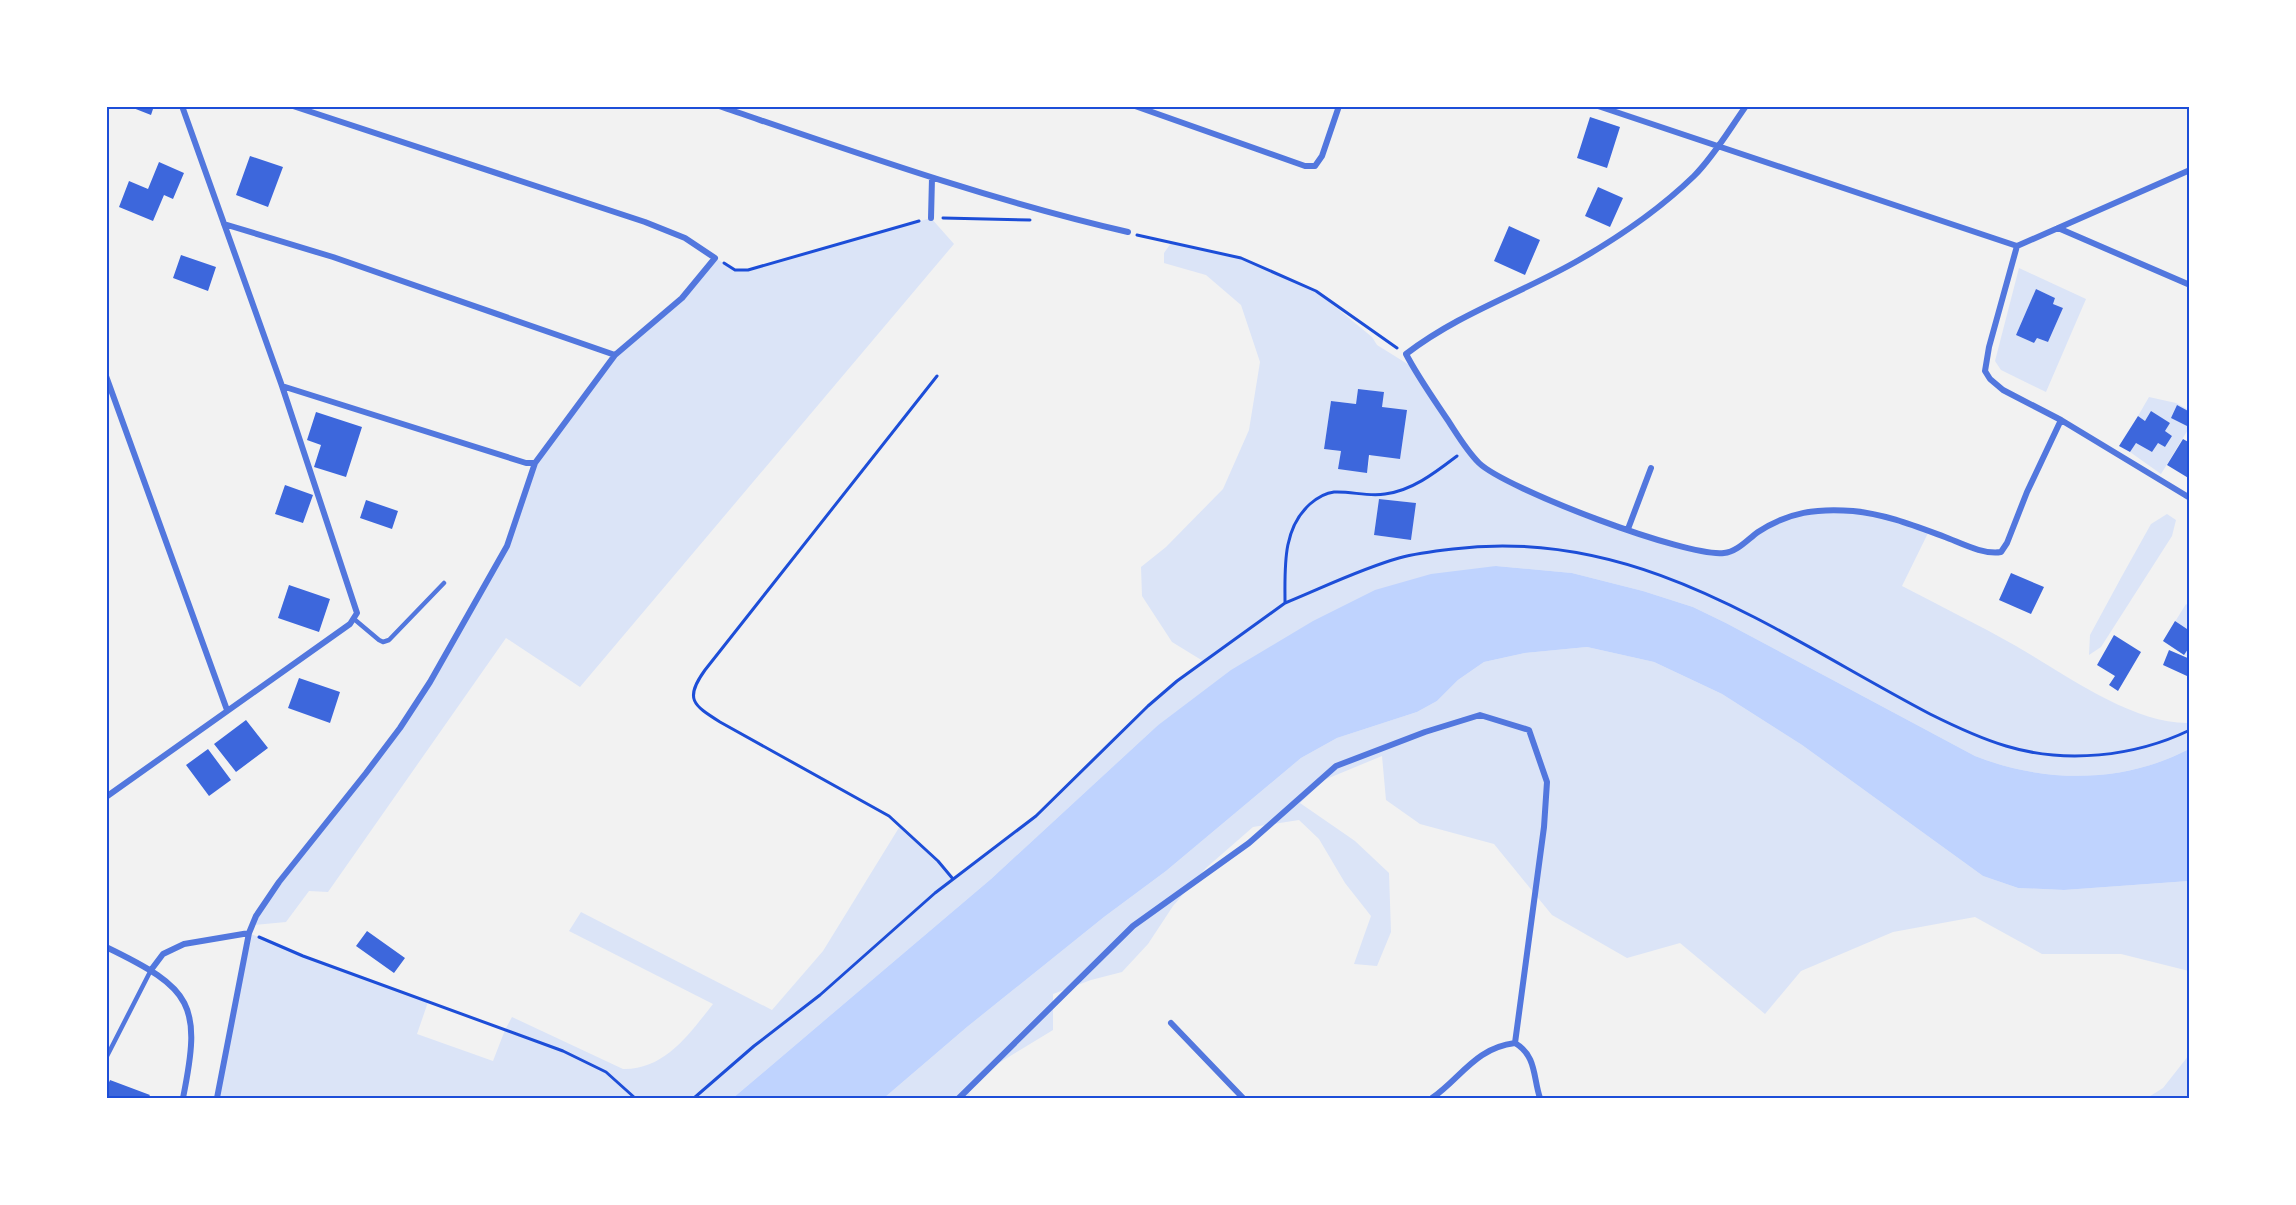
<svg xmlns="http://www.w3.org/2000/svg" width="2296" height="1205" viewBox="0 0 2296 1205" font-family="'IBM Plex Sans',sans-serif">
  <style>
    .green { fill: #dbe4f7; fill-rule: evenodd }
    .water { fill: #bfd3fe }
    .building { fill: #3d67dc }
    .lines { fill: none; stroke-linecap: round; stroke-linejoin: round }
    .path { stroke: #1d4ed8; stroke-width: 3 }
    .service { stroke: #5277de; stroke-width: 4.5 }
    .minor { stroke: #5277de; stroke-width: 6 }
    .neatline { fill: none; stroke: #1d4ed8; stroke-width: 2 }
  </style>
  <rect width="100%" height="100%" fill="#f2f2f2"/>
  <path class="green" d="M 931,218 L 954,244 L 580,687 L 506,638 L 328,892 L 309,891 L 286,922 L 253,925 L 256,916 L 400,728 L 501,559 L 535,463 L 615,355 L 682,298 L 715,258 L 735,270 L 748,270 Z
    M 1171,243 L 1241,258 L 1316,291 L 1372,337 L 1377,345 L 1414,368 L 1480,463 L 1525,490 L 1656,539 L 1718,553 L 1739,546 L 1795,514 L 1854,511 L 1929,531 L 1902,586 C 1940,606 1979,625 2016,646 C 2065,674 2132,724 2189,723 L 2189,749 C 2123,784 2044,783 1975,756 L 1726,623 L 1693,607 L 1643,591 L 1572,573 L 1496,566 L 1157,726 L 991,879 L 733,1098 L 217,1098 L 249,933 L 303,956 L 428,1002 L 417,1034 L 493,1061 L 505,1030 L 512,1017 L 623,1069 C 665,1070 690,1033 713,1004 L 569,931 L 581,912 L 772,1010 L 823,951 L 900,826 L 938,861 L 953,879 L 1036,816 L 1114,737 L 1148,706 L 1203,661 L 1172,642 L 1142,596 L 1141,567 L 1166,547 L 1223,489 L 1249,430 L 1260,362 L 1241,305 L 1206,275 L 1164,263 L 1164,253 ZM 1358,389 L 1384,392 L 1367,472 L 1339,469 L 1341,451 L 1324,449 L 1331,401 L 1356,404 ZM 1379,499 L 1415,503 L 1411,540 L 1374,535 Z
    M 2019,268 L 2086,299 L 2046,392 L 2001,370 L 1995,361 ZM 2036,289 L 2055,298 L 2053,304 L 2063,308 L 2048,342 L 2037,338 L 2034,343 L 2016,335 Z
    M 2149,397 L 2176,403 L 2189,410 L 2189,428 L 2161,474 L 2130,452 L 2136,443 L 2152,452 L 2158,443 L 2165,447 L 2172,436 L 2165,431 L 2170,423 L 2152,412 L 2145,421 L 2138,416 Z
    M 2167,514 L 2176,520 L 2172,536 L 2101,647 L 2089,655 L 2090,635 L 2122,576 L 2151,524 Z
    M 2186,604 L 2189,606 L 2189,658 L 2163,641 Z
    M 1587,647 L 1654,662 L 1722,694 L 1802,745 L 1983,876 L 2018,888 L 2064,890 L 2189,881 L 2189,971 L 2121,954 L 2042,954 L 1975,917 L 1893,932 L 1801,971 L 1765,1014 L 1680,943 L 1627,958 L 1552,915 L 1494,844 L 1420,824 L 1386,800 L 1382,756 L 1324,780 L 1300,803 L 1355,841 L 1389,873 L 1391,932 L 1377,966 L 1354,964 L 1371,916 L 1345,883 L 1319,839 L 1299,820 L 1253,827 L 1206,868 L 1173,906 L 1148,944 L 1122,972 L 1091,980 L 1053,994 L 1053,1030 L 994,1066 L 969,1089 L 970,1098 L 884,1098 L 967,1027 L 1104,917 L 1166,871 L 1301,758 L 1337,738 L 1417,712 L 1437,701 L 1458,680 L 1484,662 L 1525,653 Z
    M 2189,1055 L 2189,1098 L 2147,1098 L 2163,1088 Z"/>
  <path class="water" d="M 1496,566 L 1572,573 L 1643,591 L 1693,607 L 1726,623 L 1975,756 C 2044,783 2123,784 2189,749 L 2189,881 L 2064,890 L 2018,888 L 1983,876 L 1802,745 L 1722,694 L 1654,662 L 1587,647 L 1525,653 L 1484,662 L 1458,680 L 1437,701 L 1417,712 L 1337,738 L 1301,758 L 1166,871 L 1104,917 L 967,1027 L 884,1098 L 733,1098 L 991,879 L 1157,726 L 1231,670 L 1313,621 L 1375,590 L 1431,574 Z"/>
  <path class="building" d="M 128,106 L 154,106 L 151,115 Z
    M 1590,117 L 1620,127 L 1607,168 L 1577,158 Z
    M 250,156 L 283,167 L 268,207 L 236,195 Z
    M 159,162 L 184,173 L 173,199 L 164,195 L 153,221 L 119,207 L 129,181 L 148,189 Z
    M 1598,187 L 1623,198 L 1610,227 L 1585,216 Z
    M 1509,226 L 1540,240 L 1525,275 L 1494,261 Z
    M 181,255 L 216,267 L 208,291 L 173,278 Z
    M 2036,289 L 2055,298 L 2053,304 L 2063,308 L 2048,342 L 2037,338 L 2034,343 L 2016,335 Z
    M 1358,389 L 1384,392 L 1382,407 L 1407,410 L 1400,459 L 1369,455 L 1367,473 L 1338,469 L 1341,451 L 1324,449 L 1331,401 L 1356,404 Z
    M 2177,405 L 2190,412 L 2187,426 L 2171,418 Z
    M 2151,411 L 2170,423 L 2165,431 L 2172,436 L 2165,447 L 2158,443 L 2152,452 L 2136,443 L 2130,452 L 2119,446 L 2138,416 L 2145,421 Z
    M 316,412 L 362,427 L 346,477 L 314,467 L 321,445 L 307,440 Z
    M 2183,439 L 2190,443 L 2190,479 L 2167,465 Z
    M 285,485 L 313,495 L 303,523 L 275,514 Z
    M 1379,499 L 1416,503 L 1411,540 L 1374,535 Z
    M 366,500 L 398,511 L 392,529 L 360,518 Z
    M 2011,573 L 2044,587 L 2031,614 L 1999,600 Z
    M 289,585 L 330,599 L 319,632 L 278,618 Z
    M 2175,621 L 2190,631 L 2190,646 L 2184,655 L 2163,641 Z
    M 2114,635 L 2141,652 L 2118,691 L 2109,685 L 2115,676 L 2097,665 Z
    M 2169,650 L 2190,659 L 2190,669 L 2187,676 L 2163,665 Z
    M 299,678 L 340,692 L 330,723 L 288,708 Z
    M 246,720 L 268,748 L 236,772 L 214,744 Z
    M 208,749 L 231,780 L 209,796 L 186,765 Z
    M 367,931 L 405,958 L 394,973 L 356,946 Z
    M 110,1080 L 150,1095 L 148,1098 L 106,1098 L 106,1089 Z"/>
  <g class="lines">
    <path class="path" d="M 943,218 L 1030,220
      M 1137,235 L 1241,258 L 1316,291 L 1397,348
      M 724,263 L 735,270 L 748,270 L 919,221
      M 937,376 L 705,670 C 684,699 693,705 720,722 L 889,816 L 938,861 L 953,879
      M 1285,603 C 1322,588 1360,569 1399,558 C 1417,553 1435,551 1453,549 C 1637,526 1776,633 1930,714 C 1954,726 1979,738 2006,746 C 2065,764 2134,757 2190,730
      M 259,937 L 303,956 L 563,1051 L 606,1072 L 635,1098
      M 694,1098 L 754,1046 L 820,995 L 935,893 L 1036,816 L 1148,706 L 1177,681 L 1285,603 C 1285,568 1282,529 1310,504 C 1317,498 1325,493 1334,492 C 1351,491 1368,497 1385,494 C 1412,491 1436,472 1457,456"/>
    <path class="service" d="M 354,619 L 379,640 L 383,642 L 389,640 L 444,583
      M 106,1058 L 151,970"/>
    <path class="minor" d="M 719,106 C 854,152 989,200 1128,232
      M 1135,106 L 1305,166 L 1315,166 L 1322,156 L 1339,106
      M 1598,106 L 2017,246
      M 1746,106 C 1729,130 1714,156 1694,176 C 1660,209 1619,237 1579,260 C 1520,294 1461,312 1406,354 C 1418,377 1433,398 1447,419 C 1457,434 1466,450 1479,463 C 1506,489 1688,558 1724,553 C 1737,552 1748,539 1758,532 C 1788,512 1818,508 1853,511 C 1885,514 1915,526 1945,537 C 1961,543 1983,555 2001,552 L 2007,543 L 2027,492 L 2061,420 L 2003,390 L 1990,379 L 1985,371 L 1989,347 L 2017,246 L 2190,170
      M 2189,106 L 2190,107
      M 931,218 L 932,178
      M 224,224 L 333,257 L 615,355
      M 2058,228 L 2190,285
      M 106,376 L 227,710
      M 282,386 L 526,463 L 535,463
      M 2061,420 L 2190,498
      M 1628,529 L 1651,468
      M 106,797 L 350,624 L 357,613 L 282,386 L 182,106
      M 106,947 C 193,989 202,1004 183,1098
      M 151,970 L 163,954 L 184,944 L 249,933
      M 1171,1023 L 1243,1098
      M 217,1098 L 249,933 L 256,916 L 279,882 L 366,773 L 400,728 L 430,682 L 507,546 L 535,463 L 615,355 L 682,298 L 715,258 L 685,238 L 645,222 L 293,106
      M 959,1098 L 1133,926 L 1249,843 L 1336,766 L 1425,732 L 1480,715 L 1529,730 L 1547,782 L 1544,827 L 1515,1043
      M 1432,1098 C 1461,1078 1475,1048 1515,1043 C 1537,1056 1533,1078 1540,1098"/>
  </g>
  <rect width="2296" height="1205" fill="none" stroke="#ffffff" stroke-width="216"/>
  <rect x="108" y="108" width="2080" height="989" class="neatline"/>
</svg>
